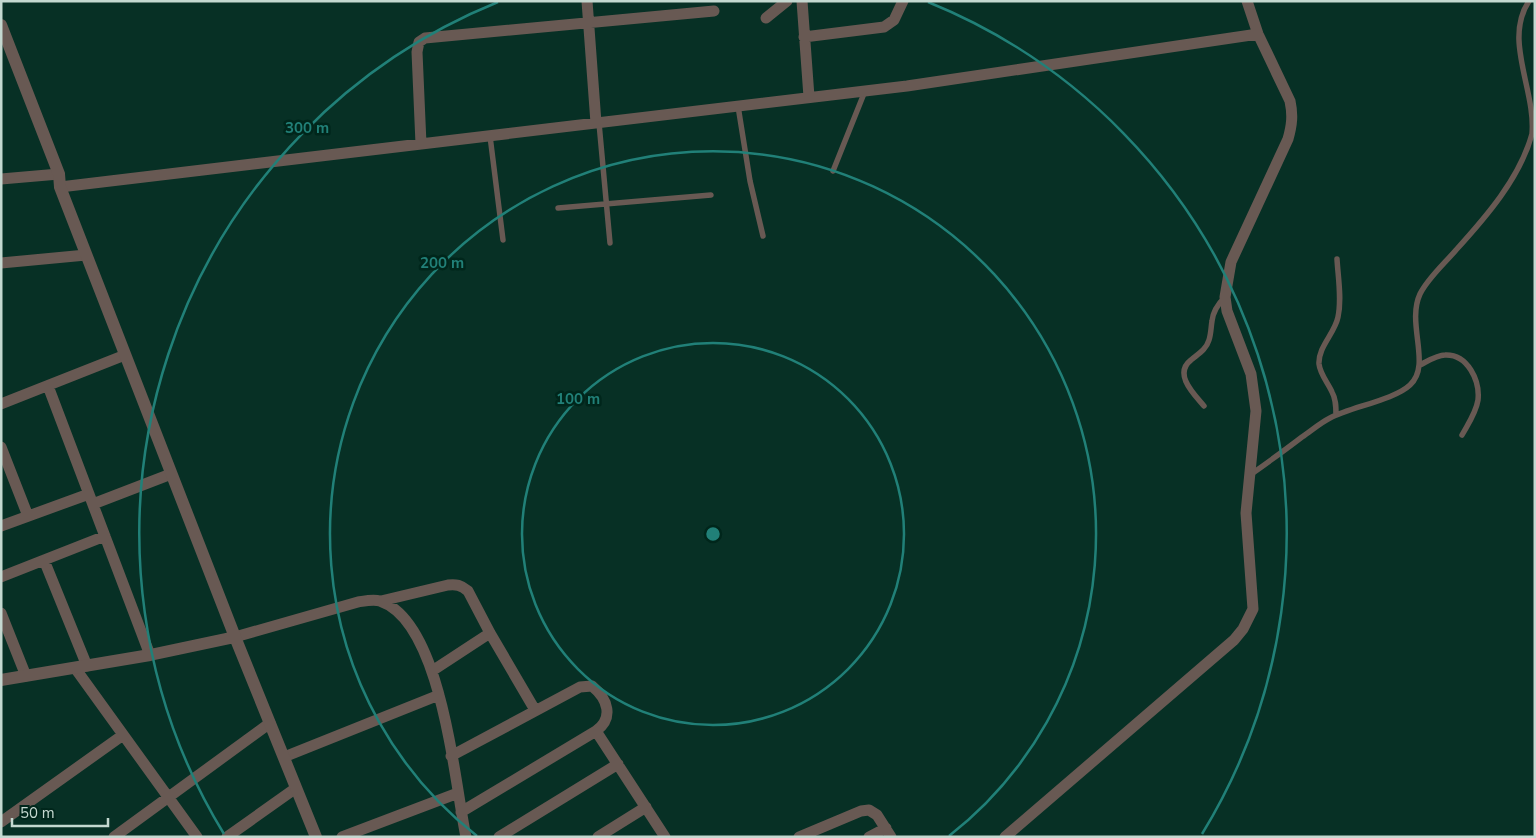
<svg xmlns="http://www.w3.org/2000/svg" width="1536" height="838" viewBox="0 0 1536 838" font-family="'Nunito Sans',sans-serif">
  <style>
    .lines { fill: none; stroke-linecap: round; stroke-linejoin: round }
    .service { stroke: #685953; stroke-width: 5.5 }
    .minor { stroke: #685953; stroke-width: 11 }
    .tertiary { stroke: #685953; stroke-width: 12 }
    .ring { fill: none; stroke: #218078; stroke-width: 2.5 }
    .centre { fill: #218078; stroke: #00261b; stroke-width: 2.5 }
    .ring-label { font-size: 15px; text-anchor: middle; font-weight: bold; fill: #218078; stroke: #00261b; stroke-width: 5; stroke-linejoin: round; paint-order: stroke }
  </style>
  <rect width="100%" height="100%" fill="#073025"/>
  <g class="lines">
    <path class="service" d="M 738,106 L 750,181 L 763,236
      M 599,123 L 610,243
      M 490,136 L 503,240
      M 833,171 L 865,91
      M 558,208 L 711,195
      M 1420,365 C 1428,361 1437,355 1445,355 C 1468,354 1480,381 1478,400 C 1476,413 1468,424 1462,435
      M 1204,406 C 1194,394 1173,374 1191,360 C 1198,354 1206,350 1209,340 C 1211,334 1211,327 1212,321 C 1213,311 1218,304 1225,297
      M 1336,415 C 1336,407 1336,399 1332,392 C 1328,383 1320,374 1319,364 C 1318,347 1335,333 1338,317 C 1342,299 1338,277 1337,259
      M 1250,475 C 1267,463 1285,450 1302,437 C 1311,431 1320,423 1330,418 C 1351,407 1394,400 1410,385 C 1432,365 1406,324 1420,294 C 1428,278 1444,264 1456,250 C 1486,217 1520,178 1532,134 C 1536,90 1503,40 1529,1"/>
    <path class="minor" d="M 587,1 L 596,123
      M 802,1 L 809,97
      M 766,18 L 787,1
      M 804,37 L 884,27 L 894,20 L 903,1
      M 421,144 L 417,52 L 419,42 L 425,38 L 714,11
      M 1,179 L 59,174
      M 60,187 L 907,86 L 1258,34
      M 1,263 L 86,255
      M 48,386 L 150,655
      M 1,404 L 125,355
      M 1,447 L 28,516
      M 93,504 L 171,474
      M 1,526 L 89,494
      M 44,560 L 87,666
      M 1,577 L 105,536
      M 381,601 L 448,585 C 456,584 461,585 468,591 L 490,633 L 535,710
      M 1,613 L 26,676
      M 235,637 L 358,602 C 365,601 373,599 380,601 C 442,622 454,780 466,837
      M 75,668 L 197,837
      M 432,671 L 490,633
      M 596,731 L 665,837
      M 451,756 L 580,687 L 592,686 C 608,699 614,718 596,731 L 461,812
      M 284,757 L 439,695
      M 1,822 L 123,735
      M 114,837 L 270,723
      M 227,837 L 296,788
      M 342,837 L 458,793
      M 499,837 L 618,764
      M 598,837 L 646,807
      M 799,837 L 861,811 L 869,810 L 877,815 L 891,837
      M 869,837 L 886,828
      M 1005,837 L 1234,640 L 1243,629 L 1253,609 L 1246,513 L 1256,411 L 1251,374 L 1227,311 L 1225,297 L 1231,262 L 1288,139 C 1292,125 1293,115 1290,101 L 1258,34 L 1247,1"/>
    <path class="tertiary" d="M 1,25 L 59,174 L 60,187 L 235,637 L 316,837
      M 1,680 L 150,655 L 235,637"/>
  </g>
  <g class="ring">
    <circle cx="713" cy="534" r="191"/>
    <path d="M477 836A383 383 0 1 1 949 836"/>
    <path d="M224 834A574 574 0 0 1 498 2M928 2A574 574 0 0 1 1202 834"/>
  </g>
  <circle cx="713" cy="534" r="8" class="centre"/>
  <g class="ring-label">
    <text x="307" y="133">300 m</text>
    <text x="442" y="268">200 m</text>
    <text x="578" y="404">100 m</text>
  </g>
  <rect width="1536" height="838" fill="none" stroke="#c4d8d0" stroke-width="5"/>
  <path d="M12 818v8h96v-8" fill="none" stroke="#c4d8d0" stroke-width="2.5"/>
  <text x="20" y="818" font-size="15" fill="#c4d8d0" stroke="#00261b" stroke-width="4" paint-order="stroke">50 m</text>
</svg>
